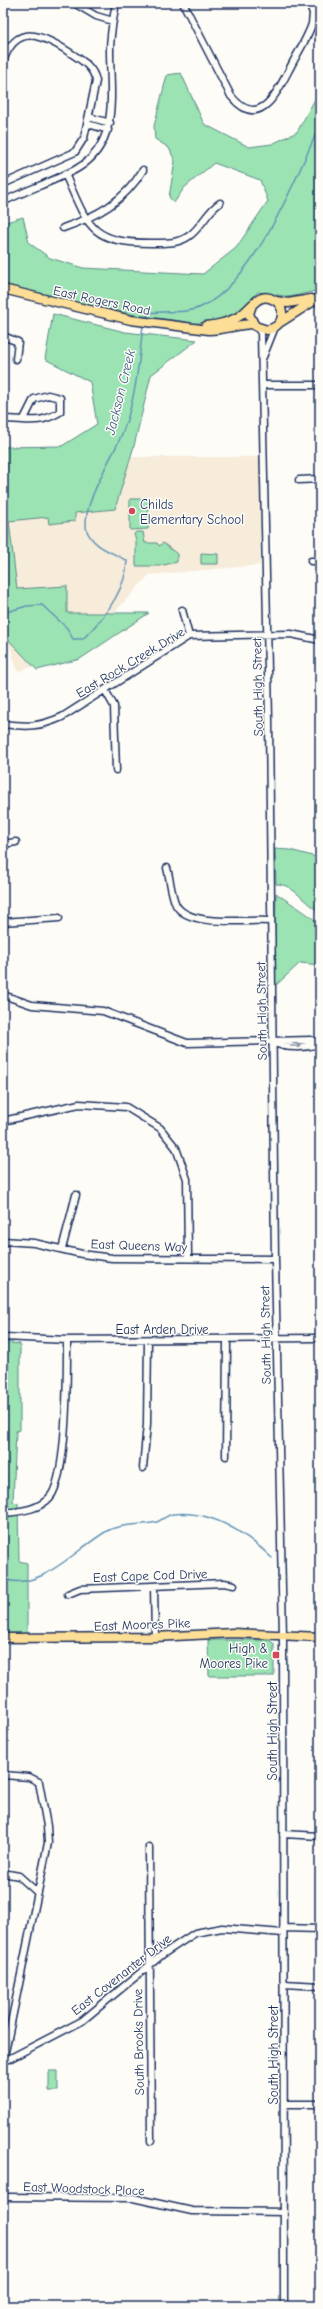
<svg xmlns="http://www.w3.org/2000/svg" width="323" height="2309" viewBox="0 0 323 2309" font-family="'Comic Neue',sans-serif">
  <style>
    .built { fill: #f7ebda }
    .green { fill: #9be3b2; stroke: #5b8988 }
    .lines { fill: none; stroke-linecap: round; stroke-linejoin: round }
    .stream { stroke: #6193b6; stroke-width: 1.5 }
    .minor-casing { stroke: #1b2f5e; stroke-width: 9 }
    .major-casing { stroke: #1b2f5e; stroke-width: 11 }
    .minor { stroke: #fdfcf7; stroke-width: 6 }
    .major { stroke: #fcde96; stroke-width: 8 }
    .oneway { fill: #8c96aa }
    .poi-dot { fill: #d1495b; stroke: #fdfcf7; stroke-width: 1.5 }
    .labels { text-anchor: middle; stroke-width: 3; stroke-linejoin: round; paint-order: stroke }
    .street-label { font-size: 13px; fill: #1b2f5e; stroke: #fdfcf7 }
    .poi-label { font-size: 13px; fill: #1b2f5e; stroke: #fdfcf7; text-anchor: start }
    .water-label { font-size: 14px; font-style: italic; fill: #385882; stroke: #fdfcf7 }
  </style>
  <rect width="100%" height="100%" fill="#fdfcf7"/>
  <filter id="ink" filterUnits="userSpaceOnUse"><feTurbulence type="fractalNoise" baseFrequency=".025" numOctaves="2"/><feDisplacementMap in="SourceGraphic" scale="8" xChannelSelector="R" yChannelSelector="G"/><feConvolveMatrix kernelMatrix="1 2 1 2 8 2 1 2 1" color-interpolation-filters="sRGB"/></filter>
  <g filter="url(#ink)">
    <path class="built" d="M 3,457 L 260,457 L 260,565 L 149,575 L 82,648 L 18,672 L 3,625 Z"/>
    <path class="green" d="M 181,73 L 204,124 L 249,147 L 272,144 L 297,132 L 320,90 L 320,290 L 290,297 L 258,292 L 239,311 L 224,319 L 187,325 L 186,322 L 135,315 L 3,286 L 3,223 L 23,217 L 29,243 L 50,258 L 83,268 L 203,274 L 236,248 L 268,201 L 260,180 L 214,163 L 184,188 L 174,203 L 169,197 L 175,161 L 169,148 L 155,139 L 154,126 L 167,75 Z
      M 53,314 L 125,332 L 197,340 L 151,375 L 134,446 L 115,509 L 75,513 L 75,521 L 49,524 L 48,517 L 9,521 L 17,589 L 67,586 L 67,613 L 149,613 L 80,659 L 37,670 L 3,634 L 3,447 L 62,446 L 97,424 L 90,382 L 45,359 Z
      M 130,499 L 148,499 L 148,529 L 130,530 Z
      M 136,532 L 143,532 L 145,543 L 157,543 L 159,546 L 163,543 L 177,554 L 177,562 L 159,566 L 136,566 L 136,541 L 134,534 Z
      M 201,553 L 218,554 L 218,564 L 201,564 Z
      M 275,849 L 290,850 L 320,858 L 320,911 C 304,905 295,884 276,884 Z
      M 276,893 C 286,901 316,917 320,927 C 323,937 320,954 320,965 L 300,963 L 274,987 Z
      M 3,1342 L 20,1344 L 20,1430 L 16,1431 L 13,1502 L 18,1503 L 19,1561 L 27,1563 L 27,1634 L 3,1633 Z
      M 208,1640 L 269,1640 L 274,1644 L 274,1676 L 209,1676 Z
      M 49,2071 L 58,2071 L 58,2091 L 49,2091 Z"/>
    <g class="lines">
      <path class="stream" d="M 144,319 L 149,313 C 168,310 187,315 205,305 C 255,279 298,176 320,124
        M 3,613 L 27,606 L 42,605 L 67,628 L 73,639 L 83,639 C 103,619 126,590 127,561 C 113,552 94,548 87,531 C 80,511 109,461 118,443 C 135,408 139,363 143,325
        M 3,1579 C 41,1593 78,1546 109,1530 C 125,1523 140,1526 157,1522 C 162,1520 167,1515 173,1514 C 211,1510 246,1533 272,1558"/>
      <defs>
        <path id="minor" d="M 74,3 L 96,16 L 113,21
          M 183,3 L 231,96 C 261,133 279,88 291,66 C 298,52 307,39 312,24 L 313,13 L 309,3
          M 3,62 C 16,22 43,35 69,52 C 81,60 93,66 96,81 L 84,138 L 75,152 L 3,184
          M 89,117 L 110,123
          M 88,124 L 108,130
          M 65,174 C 88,225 89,243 151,243 C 164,243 178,244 189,236 C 202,227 207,211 220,203
          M 3,202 C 27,189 54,182 78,168 C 120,143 110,93 110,51 C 110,35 113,19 116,3
          M 63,228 C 97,216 124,202 143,170
          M 256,326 L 261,333 L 269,720 L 275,1259 L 283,1636 L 284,2306
          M 3,336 L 18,342 L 16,359
          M 263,357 L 275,327
          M 262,385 L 320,385
          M 3,419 C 27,419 38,425 60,412 L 60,398 L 48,395 L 34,399 L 24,419
          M 299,480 L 320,479
          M 311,561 L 320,561
          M 182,610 L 189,636
          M 105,690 L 114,706 L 116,770
          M 3,724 C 28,727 39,727 62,717 L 189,636 L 291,634 L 320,640
          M 3,844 L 16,842
          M 167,868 C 170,879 171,894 176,905 C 189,928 247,919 271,921
          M 3,922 L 59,918
          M 320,993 L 320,1008
          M 3,995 L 32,1005 L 103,1011 L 187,1043 L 311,1040 L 320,1044
          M 273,1042 C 286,1049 305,1048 320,1044
          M 3,1121 L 79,1104 L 126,1107 L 160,1128 L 176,1148 L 187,1179 L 188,1257
          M 3,1241 L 34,1243 L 82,1254 L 112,1258 L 275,1259
          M 62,1249 L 76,1195
          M 3,1337 L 67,1340 L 320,1338
          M 226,1456 L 227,1340
          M 143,1468 L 147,1424 L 148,1340
          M 5,1513 C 21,1511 39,1510 50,1497 C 68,1475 67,1371 67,1340
          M 154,1587 L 155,1637
          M 68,1594 L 80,1589 L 224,1583 L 234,1585
          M 3,1775 L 29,1777 L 39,1782 L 47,1826 L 48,1843 L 3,2062
          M 283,1834 L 320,1836
          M 149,1847 L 151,2141
          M 3,1873 L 19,1876 L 38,1893
          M 283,1928 L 320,1929
          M 284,1984 L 320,1986
          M 3,2062 L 82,2021 L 163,1954 L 195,1933 L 222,1928 L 283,1933
          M 284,2104 L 320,2104
          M 3,2197 L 133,2198 L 192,2211 L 284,2212"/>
        <path id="major" d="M 3,289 L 131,320 L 209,330 C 224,330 238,324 254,324
          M 276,301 L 288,303 L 311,299
          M 279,323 L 320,297
          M 206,326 C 216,325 229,322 238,317 C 250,311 258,290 274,300 C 278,302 282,307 282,312 C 283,322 276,328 267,330 L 255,326 L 249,314 L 252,305
          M 3,1638 L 155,1637 L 233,1633 L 320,1637"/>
      </defs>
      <use href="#minor" class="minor-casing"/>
      <use href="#major" class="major-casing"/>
      <use href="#minor" class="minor"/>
      <use href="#major" class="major"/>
    </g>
    <defs><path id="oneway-solid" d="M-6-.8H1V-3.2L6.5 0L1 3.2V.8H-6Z"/></defs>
    <use class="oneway" href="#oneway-solid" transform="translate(296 1046)"/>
  </g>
  <g class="poi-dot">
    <circle cx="132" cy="511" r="4"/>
    <rect x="272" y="1651" width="8" height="8" rx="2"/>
  </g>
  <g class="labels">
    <g class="street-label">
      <text transform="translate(102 300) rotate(12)" y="5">East Rogers Road</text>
      <text transform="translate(130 662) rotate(-31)" y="5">East Rock Creek Drive</text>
      <text transform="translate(257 687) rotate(-91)" y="5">South High Street</text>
      <text transform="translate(261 1011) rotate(-91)" y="5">South High Street</text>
      <text transform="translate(139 1245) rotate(2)" y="5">East Queens Way</text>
      <text x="162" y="1334">East Arden Drive</text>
      <text transform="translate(265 1335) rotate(-91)" y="5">South High Street</text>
      <text transform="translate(150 1575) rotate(-2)" y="5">East Cape Cod Drive</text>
      <text transform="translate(142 1624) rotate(-2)" y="5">East Moores Pike</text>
      <text transform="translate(272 1731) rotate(-90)" y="5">South High Street</text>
      <text transform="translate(121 1974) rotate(-38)" y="5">East Covenanter Drive</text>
      <text transform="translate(138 2042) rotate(-91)" y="5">South Brooks Drive</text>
      <text transform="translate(273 2055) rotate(-90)" y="5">South High Street</text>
      <text transform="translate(84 2188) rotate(2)" y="5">East Woodstock Place</text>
    </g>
    <g class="poi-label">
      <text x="140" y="509">Childs<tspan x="140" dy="15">Elementary School</tspan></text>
      <text x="268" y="1653" text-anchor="end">High &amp;<tspan x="268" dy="15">Moores Pike</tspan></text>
    </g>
    <g class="water-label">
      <text transform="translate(120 392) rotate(-76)" y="5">Jackson Creek</text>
    </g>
  </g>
  <rect width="323" height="2309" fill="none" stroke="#fdfcf7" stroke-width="16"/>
  <rect x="8" y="8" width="307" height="2293" fill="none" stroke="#1b2f5e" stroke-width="1.5" filter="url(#ink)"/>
</svg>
